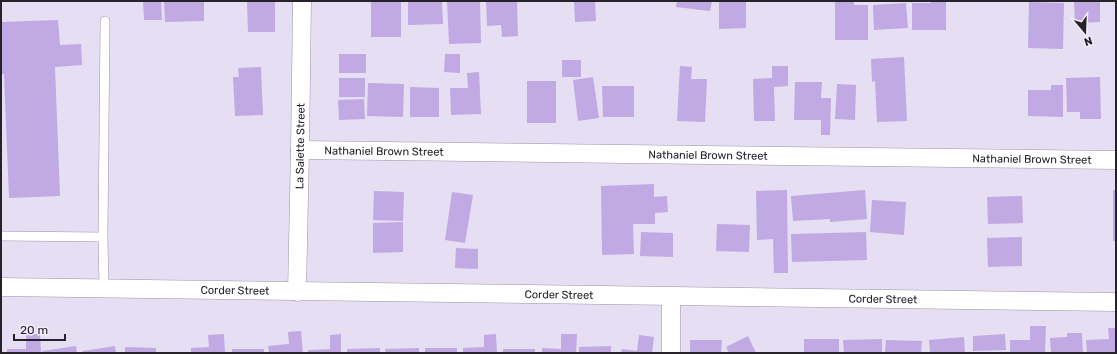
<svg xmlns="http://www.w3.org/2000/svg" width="1117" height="354" viewBox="0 0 1117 354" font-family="Rubik,sans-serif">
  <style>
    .building { fill: #c1a9e3 }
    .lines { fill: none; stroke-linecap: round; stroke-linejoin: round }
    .service-casing { stroke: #9b94a7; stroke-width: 10 }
    .minor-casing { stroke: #9b94a7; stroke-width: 19 }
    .service { stroke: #fff; stroke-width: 9 }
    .minor { stroke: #fff; stroke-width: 18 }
    .labels { text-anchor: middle; stroke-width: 4; stroke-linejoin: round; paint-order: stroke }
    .street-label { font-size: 11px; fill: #25222a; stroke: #f3ecfd }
  </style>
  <rect width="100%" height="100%" fill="#e6def2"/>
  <path class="building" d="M 143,1 L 161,1 L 162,20 L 144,20 Z
    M 164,1 L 204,1 L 204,21 L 165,22 Z
    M 247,1 L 275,2 L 275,32 L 248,32 Z
    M 371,1 L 401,1 L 401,37 L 371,37 Z
    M 408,1 L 442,1 L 443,24 L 408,25 Z
    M 447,1 L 480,1 L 481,43 L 449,44 Z
    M 486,1 L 517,1 L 518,36 L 502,37 L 501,25 L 487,26 Z
    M 574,1 L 595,1 L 596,21 L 575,22 Z
    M 677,1 L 712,1 L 710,11 L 676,7 Z
    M 719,1 L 746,1 L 746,28 L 719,29 Z
    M 835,1 L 854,1 L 854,5 L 868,5 L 868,40 L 835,40 Z
    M 931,1 L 946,1 L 946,30 L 912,30 L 912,3 L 931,3 Z
    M 1074,1 L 1100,1 L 1100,22 L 1075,23 Z
    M 1029,2 L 1064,3 L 1063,49 L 1028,48 Z
    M 906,3 L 908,28 L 874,30 L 873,5 Z
    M 58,20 L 60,45 L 81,44 L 82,65 L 55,67 L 60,196 L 9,198 L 4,74 L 1,74 L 1,22 Z
    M 339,54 L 366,54 L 366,73 L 339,73 Z
    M 445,54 L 460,54 L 460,73 L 444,72 Z
    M 904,57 L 907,121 L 877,122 L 875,81 L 872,82 L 871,59 Z
    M 562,60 L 581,60 L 581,77 L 562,77 Z
    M 680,66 L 692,67 L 691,79 L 707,79 L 705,122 L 677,121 Z
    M 772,66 L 788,66 L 788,86 L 774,87 L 775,121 L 754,121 L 753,79 L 772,78 Z
    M 261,67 L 263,115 L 235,116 L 233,77 L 239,77 L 238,68 Z
    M 479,72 L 481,114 L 451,115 L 450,88 L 468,88 L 467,73 Z
    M 593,77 L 599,118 L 578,121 L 573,80 Z
    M 1100,77 L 1101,119 L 1080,119 L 1080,112 L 1067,112 L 1066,78 Z
    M 339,78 L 365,78 L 365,97 L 339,97 Z
    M 527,81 L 556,81 L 556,123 L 527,123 Z
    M 795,82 L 822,82 L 821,98 L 831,98 L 830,135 L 821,135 L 821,120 L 794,120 Z
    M 368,83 L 404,84 L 403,117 L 367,116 Z
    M 837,84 L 856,85 L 855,120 L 835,119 Z
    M 1051,85 L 1063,85 L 1063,117 L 1028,116 L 1028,90 L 1051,90 Z
    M 602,86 L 634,86 L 634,117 L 603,117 Z
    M 410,87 L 439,88 L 439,117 L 410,117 Z
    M 364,99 L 365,119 L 339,120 L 338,100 Z
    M 654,184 L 654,197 L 667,196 L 668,212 L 655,213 L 655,224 L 633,224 L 634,254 L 602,255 L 601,186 Z
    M 787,190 L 788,273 L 774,273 L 773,239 L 757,240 L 756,191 Z
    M 865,190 L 867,219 L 830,222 L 830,219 L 793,221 L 791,196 Z
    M 1113,190 L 1116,190 L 1116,241 L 1113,241 Z
    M 374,191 L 404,192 L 403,221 L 373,220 Z
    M 452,192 L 473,195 L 465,243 L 445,240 Z
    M 1022,196 L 1023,223 L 988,224 L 987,197 Z
    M 872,200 L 906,202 L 904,235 L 870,232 Z
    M 403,222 L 403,252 L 373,253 L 373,223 Z
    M 717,224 L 750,225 L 749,252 L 716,251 Z
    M 641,232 L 673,233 L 673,257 L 640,256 Z
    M 866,232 L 867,260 L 792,262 L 791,234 Z
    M 1022,237 L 1022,266 L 988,267 L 987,238 Z
    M 456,248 L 478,249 L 478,269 L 455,268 Z
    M 1030,326 L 1046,326 L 1045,353 L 1010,353 L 1010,340 L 1030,340 Z
    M 1108,328 L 1116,328 L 1116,353 L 1087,353 L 1086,340 L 1109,339 Z
    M 301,331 L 303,353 L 269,353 L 268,346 L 289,344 L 288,332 Z
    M 1067,333 L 1082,333 L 1083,353 L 1051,353 L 1050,338 L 1067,337 Z
    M 26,334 L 40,334 L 41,353 L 7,353 L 7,349 L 26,349 Z
    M 224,334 L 225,353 L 191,353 L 191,348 L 209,347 L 208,335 Z
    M 341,334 L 341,353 L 308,353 L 308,350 L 330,349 L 330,335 Z
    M 496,334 L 497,353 L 463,353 L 463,348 L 484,347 L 484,335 Z
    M 561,334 L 577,334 L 576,353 L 542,353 L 542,348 L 561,349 Z
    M 1005,334 L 1006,350 L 973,351 L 973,336 Z
    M 639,335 L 654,337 L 652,353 L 621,353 L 622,349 L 637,351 Z
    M 748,336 L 756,353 L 729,353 L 726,347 Z
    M 964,337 L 965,353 L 930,353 L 929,340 Z
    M 804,339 L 839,339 L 839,353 L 804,353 Z
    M 882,339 L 882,353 L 844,353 L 843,340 Z
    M 690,340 L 722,340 L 721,353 L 690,353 Z
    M 886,340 L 922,341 L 921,353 L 885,353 Z
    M 76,346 L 77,353 L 43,353 L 42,351 Z
    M 115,346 L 116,353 L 83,353 L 83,351 Z
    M 611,346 L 611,353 L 579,353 L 579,347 Z
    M 125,347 L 156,348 L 156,353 L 125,353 Z
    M 380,348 L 380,353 L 347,353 L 347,349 Z
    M 419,348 L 419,353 L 386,353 L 385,349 Z
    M 425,348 L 457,348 L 457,353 L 425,353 Z
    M 232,349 L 264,349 L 264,353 L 232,353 Z
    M 503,349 L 535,349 L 535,353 L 503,353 Z"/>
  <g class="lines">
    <defs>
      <path id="service" d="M 1,236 L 103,237
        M 104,288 L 103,237 L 105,21"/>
      <g id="minor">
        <path id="s1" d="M 300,150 L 1116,160"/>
        <path id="s2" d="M 1,287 L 1116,302"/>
        <path id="s3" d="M 297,292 L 300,150 L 302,1"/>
        <path d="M 671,353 L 671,297"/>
      </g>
    </defs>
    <use href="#service" class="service-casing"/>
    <use href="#minor" class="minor-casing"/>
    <use href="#service" class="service"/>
    <use href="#minor" class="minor"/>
  </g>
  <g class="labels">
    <g class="street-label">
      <text dy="4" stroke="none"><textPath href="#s3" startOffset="146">La Salette Street</textPath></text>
      <text dy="4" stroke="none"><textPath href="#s1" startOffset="84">Nathaniel Brown Street</textPath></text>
      <text dy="4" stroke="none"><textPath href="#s1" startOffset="408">Nathaniel Brown Street</textPath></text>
      <text dy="4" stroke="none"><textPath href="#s1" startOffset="732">Nathaniel Brown Street</textPath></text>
      <text dy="4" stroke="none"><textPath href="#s2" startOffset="234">Corder Street</textPath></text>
      <text dy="4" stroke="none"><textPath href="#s2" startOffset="558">Corder Street</textPath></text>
      <text dy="4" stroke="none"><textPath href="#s2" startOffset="882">Corder Street</textPath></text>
    </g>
  </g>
  <rect width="1117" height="354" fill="none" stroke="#25222a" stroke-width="4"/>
  <g transform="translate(1085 32) rotate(161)" stroke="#f3ecfd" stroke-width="3" paint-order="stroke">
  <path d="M0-3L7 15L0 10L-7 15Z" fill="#25222a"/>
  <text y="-6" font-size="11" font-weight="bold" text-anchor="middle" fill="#25222a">N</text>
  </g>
  <path d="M14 334v6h51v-6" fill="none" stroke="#25222a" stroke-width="2"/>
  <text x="20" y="334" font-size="12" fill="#25222a" stroke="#f3ecfd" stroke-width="3" paint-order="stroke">20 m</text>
</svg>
